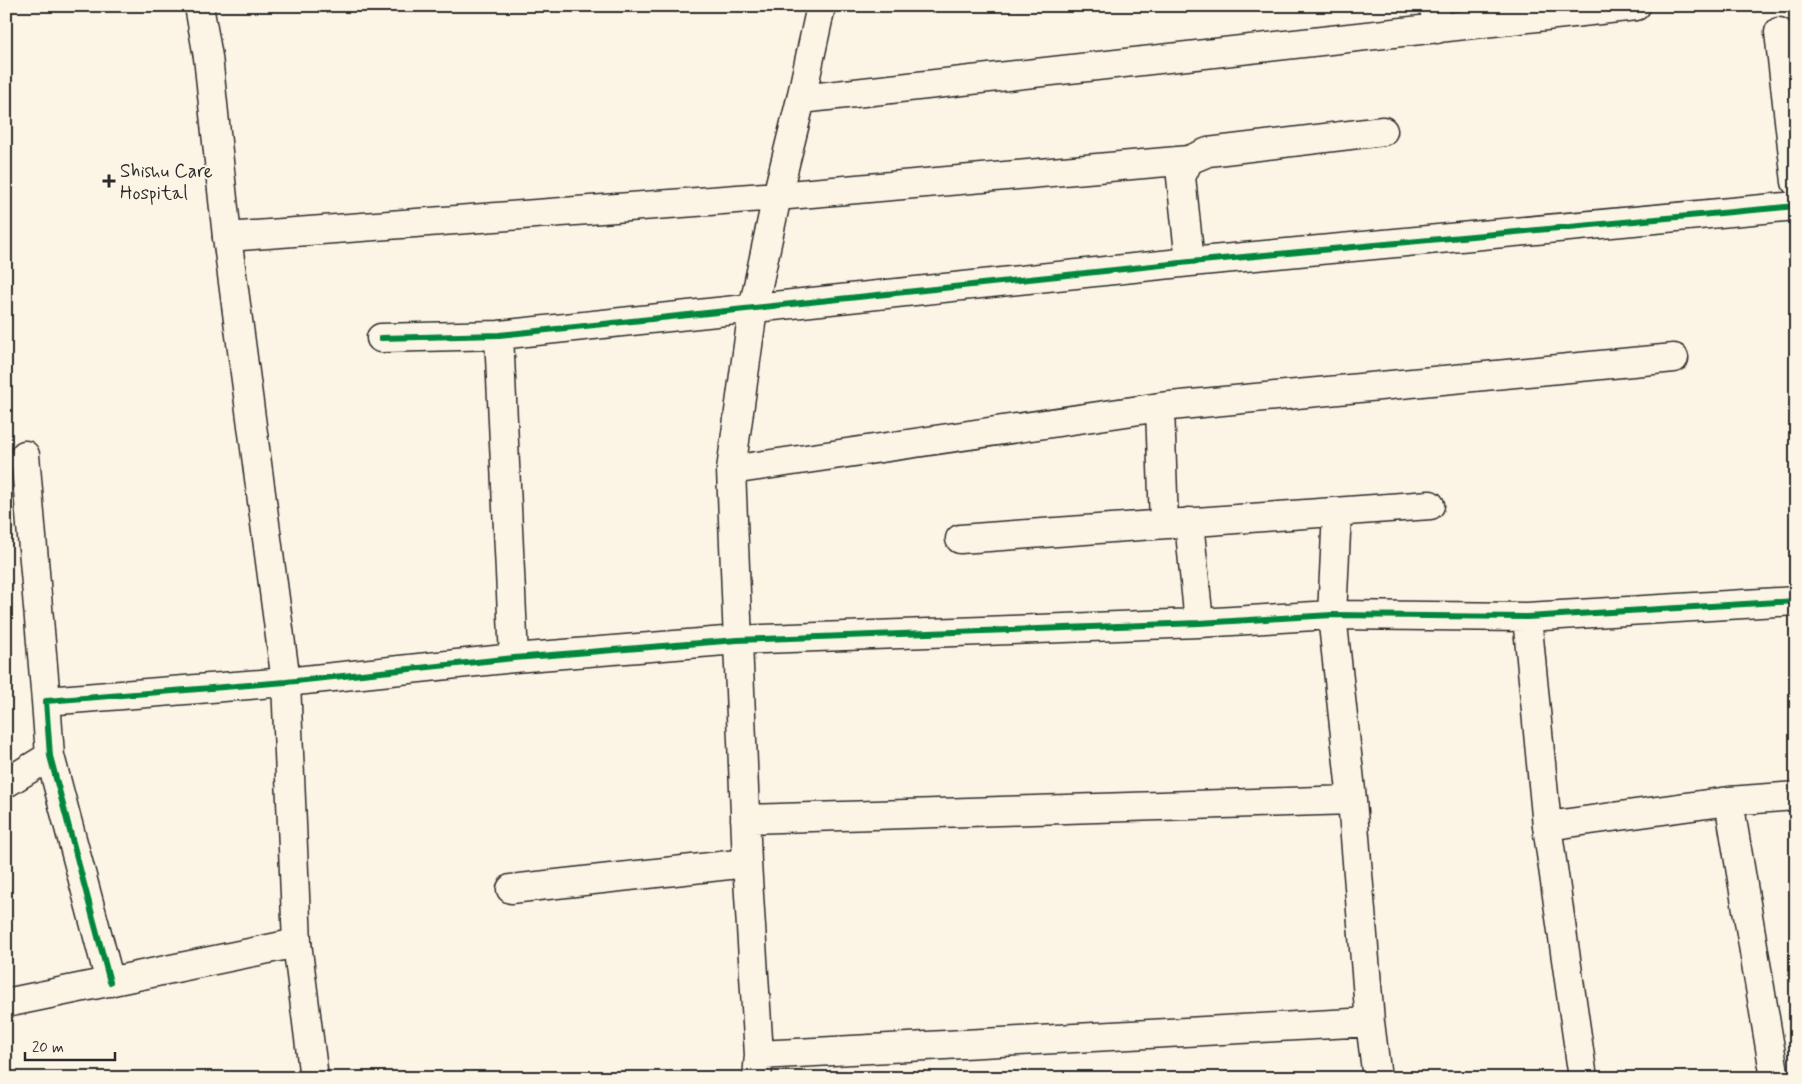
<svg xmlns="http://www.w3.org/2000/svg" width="1802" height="1084" viewBox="0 0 1802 1084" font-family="Mynerve,sans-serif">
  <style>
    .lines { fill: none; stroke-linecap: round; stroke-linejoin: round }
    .minor-casing { stroke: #2b2b2b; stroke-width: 31 }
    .tertiary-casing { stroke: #2b2b2b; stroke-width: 31 }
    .minor { stroke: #fcf5e5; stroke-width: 28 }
    .tertiary { stroke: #fcf5e5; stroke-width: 28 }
    .cycleway-casing { stroke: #fcf5e5; stroke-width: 9 }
    .cycleway { stroke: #00873e; stroke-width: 6 }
    .poi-dot { fill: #2b2b2b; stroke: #fcf5e5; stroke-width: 2 }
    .labels { text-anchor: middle; stroke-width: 4; stroke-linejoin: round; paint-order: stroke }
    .poi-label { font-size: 19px; fill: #2b2b2b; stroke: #fcf5e5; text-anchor: start }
  </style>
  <rect width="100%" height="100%" fill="#fcf5e5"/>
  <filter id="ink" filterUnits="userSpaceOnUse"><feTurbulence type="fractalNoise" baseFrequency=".02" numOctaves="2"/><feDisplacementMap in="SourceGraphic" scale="10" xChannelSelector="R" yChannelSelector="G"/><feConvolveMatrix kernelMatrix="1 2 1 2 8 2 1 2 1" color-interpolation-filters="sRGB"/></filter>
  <g filter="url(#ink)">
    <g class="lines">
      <defs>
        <path id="minor" d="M 1434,6 L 1437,29
          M 1779,32 L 1796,182
          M 801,99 L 1636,6
          M 227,237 L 777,196 L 1189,160
          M 1190,262 L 1181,177 L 1189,160 L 1208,152 L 1383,131
          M 499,335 L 514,658
          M 381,338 L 499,335 L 1190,262 L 1796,206
          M 1160,407 L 1164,524
          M 25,455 L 46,701
          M 731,470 L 1160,407 L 1674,358
          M 1337,512 L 1332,615 L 1352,800 L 1370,1022 L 1377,1078
          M 1189,522 L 1199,623
          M 960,539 L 1430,505
          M 1527,617 L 1547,826 L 1583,1078
          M 6,783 L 50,756
          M 1729,801 L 1775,1078
          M 745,819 L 1352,800
          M 1547,826 L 1729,801 L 1796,796
          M 511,889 L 747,863
          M 110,982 L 50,756 L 46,701 L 286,682 L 514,658 L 737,640 L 1199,623 L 1332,615 L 1527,617 L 1796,601
          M 6,1003 L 297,943
          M 759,1055 L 1370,1022
          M 757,1078 L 759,1055 L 747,863 L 731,470 L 753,309 L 777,196 L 801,99 L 821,6"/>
        <path id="tertiary" d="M 199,6 L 208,57 L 227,237 L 286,682 L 297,943 L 314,1078"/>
      </defs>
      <use href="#minor" class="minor-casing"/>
      <use href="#tertiary" class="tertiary-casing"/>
      <use href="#minor" class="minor"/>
      <use href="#tertiary" class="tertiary"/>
      <defs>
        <path id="cycleway" d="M 381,338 L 499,335 L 1190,262 L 1796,206
          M 110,982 L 50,756 L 46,701 L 286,682 L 514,658 L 737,640 L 1199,623 L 1332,615 L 1527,617 L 1796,601"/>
      </defs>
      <use href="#cycleway" class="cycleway-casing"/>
      <use href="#cycleway" class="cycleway"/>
    </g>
  </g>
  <path class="poi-dot" d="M106.5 173.5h5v5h5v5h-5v5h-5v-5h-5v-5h5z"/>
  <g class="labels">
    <g class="poi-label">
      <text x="120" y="177">Shishu Care<tspan x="120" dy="22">Hospital</tspan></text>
    </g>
  </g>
  <rect width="1802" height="1084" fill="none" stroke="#fcf5e5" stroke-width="25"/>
  <rect x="12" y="12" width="1777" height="1059" fill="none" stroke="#2b2b2b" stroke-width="2" filter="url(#ink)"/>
  <path d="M25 1052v8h90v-8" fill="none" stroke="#2b2b2b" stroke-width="2.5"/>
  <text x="32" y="1052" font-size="15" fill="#2b2b2b" stroke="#fcf5e5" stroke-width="4" paint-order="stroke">20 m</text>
</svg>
